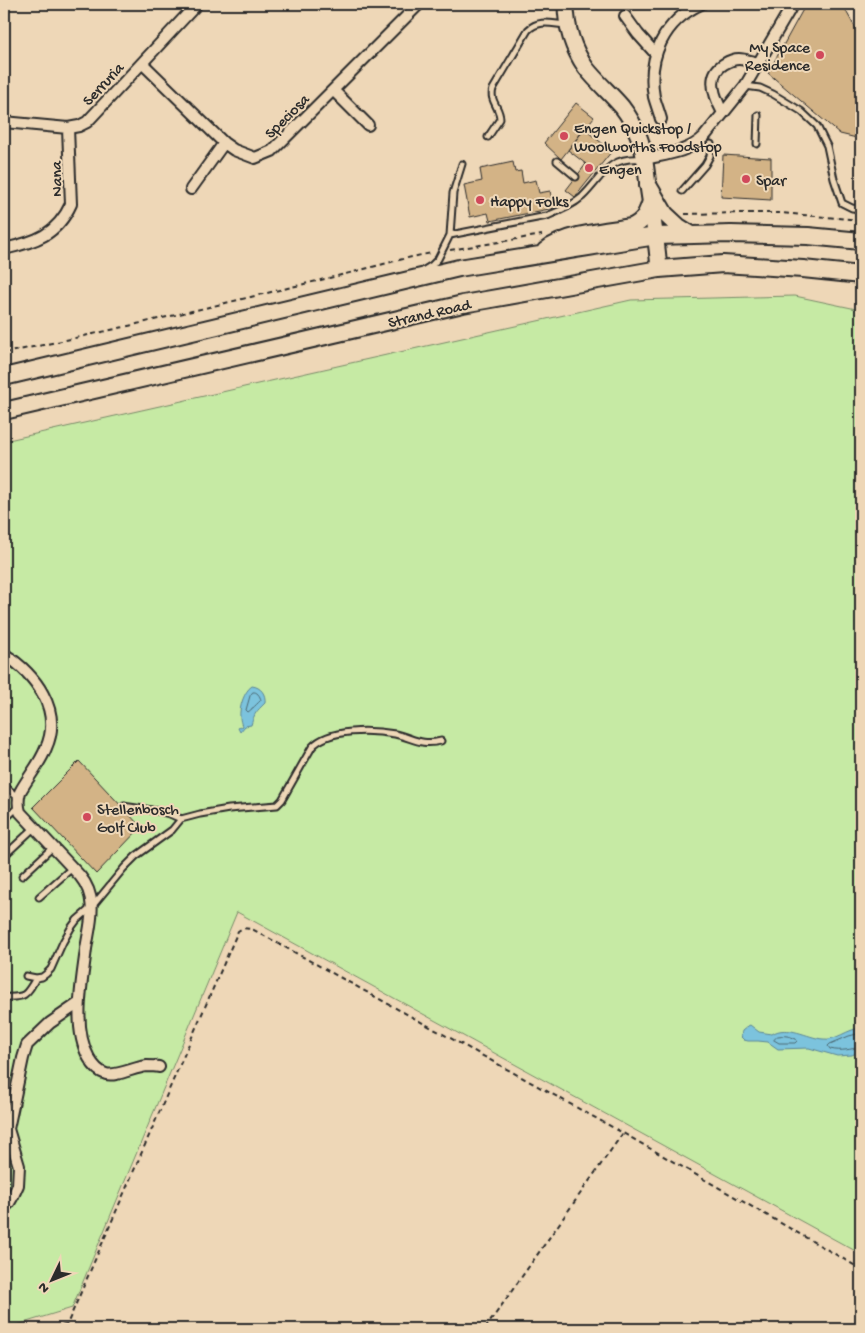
<svg xmlns="http://www.w3.org/2000/svg" width="865" height="1333" viewBox="0 0 865 1333" font-family="'Gochi Hand',sans-serif">
  <style>
    .green { fill: #c6eaa4; stroke: #788a68 }
    .water { fill: #7cc3dd; stroke: #5c8696 }
    .lines { fill: none; stroke-linecap: round; stroke-linejoin: round }
    .shore { stroke: #4b6872; stroke-width: 1 }
    .building { fill: #d3b386; stroke: #2b2b2b }
    .lane-casing { stroke: #2b2b2b; stroke-width: 9 }
    .street-casing { stroke: #2b2b2b; stroke-width: 14 }
    .secondary-casing { stroke: #2b2b2b; stroke-width: 19 }
    .primary-casing { stroke: #2b2b2b; stroke-width: 20 }
    .path { stroke: #2b2b2b; stroke-width: 2; stroke-dasharray: 5 4; stroke-linecap: butt }
    .lane { stroke: #eed7b7; stroke-width: 5 }
    .street { stroke: #eed7b7; stroke-width: 10 }
    .secondary { stroke: #eed7b7; stroke-width: 15 }
    .primary { stroke: #eed7b7; stroke-width: 16 }
    .poi-dot { fill: #d1495b; stroke: #eed7b7; stroke-width: 2 }
    .labels { text-anchor: middle; stroke-width: 4; stroke-linejoin: round; paint-order: stroke }
    .poi-label { font-size: 16px; fill: #2b2b2b; stroke: #eed7b7; text-anchor: start }
    .street-label { font-size: 16px; fill: #2b2b2b; stroke: #eed7b7 }
  </style>
  <rect width="100%" height="100%" fill="#eed7b7"/>
  <filter id="ink" filterUnits="userSpaceOnUse"><feTurbulence type="fractalNoise" baseFrequency=".02" numOctaves="2"/><feDisplacementMap in="SourceGraphic" scale="10" xChannelSelector="R" yChannelSelector="G"/><feConvolveMatrix kernelMatrix="1 2 1 2 8 2 1 2 1" color-interpolation-filters="sRGB"/></filter>
  <g filter="url(#ink)">
    <path class="green" d="M 795,296 L 861,310 L 861,1254 L 237,912 L 72,1308 L 4,1329 L 4,441 L 631,300 Z"/>
    <path class="water" d="M 252,686 C 261,687 266,694 265,703 C 256,712 255,712 251,725 L 245,726 L 240,732 L 238,728 L 242,726 C 241,723 240,720 240,717 C 239,708 244,691 252,686 Z
      M 750,1025 L 759,1032 L 772,1034 C 787,1024 808,1038 823,1039 C 836,1041 847,1029 861,1028 L 861,1051 L 852,1055 L 837,1056 L 809,1048 L 778,1049 L 768,1042 L 758,1041 L 748,1041 L 744,1040 L 741,1037 L 742,1031 L 748,1026 Z"/>
    <g class="lines">
      <path class="shore" d="M 253,692 C 257,691 260,696 261,700 C 259,702 250,711 248,712 L 246,710 L 250,696 Z
        M 861,1033 L 849,1036 L 830,1044 L 828,1046 L 830,1049 C 842,1052 850,1049 861,1047
        M 778,1036 C 784,1035 790,1036 796,1039 L 797,1041 L 795,1043 L 779,1043 L 774,1040 Z"/>
    </g>
    <path class="building" d="M 806,4 L 842,4 L 861,38 L 861,139 L 840,134 L 768,73 Z
      M 576,103 L 594,117 L 561,159 L 544,143 Z
      M 584,129 L 612,151 L 575,197 L 566,190 L 586,164 L 568,150 Z
      M 723,155 L 771,158 L 771,200 L 721,197 Z
      M 513,162 L 515,172 L 521,171 L 523,183 L 536,180 L 539,193 L 550,191 L 554,208 L 490,221 L 488,213 L 470,217 L 464,185 L 482,181 L 480,169 Z
      M 79,761 L 141,827 L 96,874 L 33,807 Z"/>
    <g class="lines">
      <defs>
        <path id="lane" d="M 745,86 L 760,88 L 773,94 L 801,111 L 817,126 L 827,146 L 834,179 L 842,203 L 852,208 L 861,209
          M 488,137 L 500,119 C 500,107 489,101 493,89 L 528,30 C 539,19 552,24 565,25
          M 757,144 L 758,115
          M 557,161 L 576,177
          M 682,191 L 705,165 L 710,156 L 711,144
          M 450,235 L 547,216 C 559,211 572,206 582,197 C 603,177 607,156 642,159
          M 424,270 L 432,265 L 438,259 L 450,235 L 453,193 L 462,164
          M 4,785 L 18,798
          M 124,806 C 143,810 163,809 181,819
          M 4,820 L 18,807
          M 4,856 L 34,828
          M 22,876 L 53,847
          M 39,897 L 72,868
          M 26,976 L 36,978 L 42,977 L 46,974 L 51,969 L 63,942 L 71,928 L 77,920 L 91,908 L 124,868 L 136,856 L 172,830 L 181,819 L 200,814 L 229,809 L 277,805 L 282,800 L 312,747 C 329,728 372,730 395,734 C 413,738 421,746 441,741
          M 4,997 C 25,998 26,996 36,978"/>
        <path id="street" d="M 625,16 L 638,34 L 655,53
          M 142,63 L 224,143 L 234,150 L 255,158 L 272,151 L 419,4
          M 333,90 L 368,125
          M 723,113 C 715,98 705,75 724,64 C 729,61 734,59 739,59 C 745,59 753,62 759,63
          M 661,119 C 659,112 656,104 654,97 C 647,57 664,21 701,4
          M 4,122 L 68,128 L 79,126 L 87,122 L 197,4
          M 645,159 C 666,154 687,153 704,137 L 745,86 L 793,4
          M 191,189 L 224,143
          M 4,249 C 35,242 57,235 71,204 L 68,128
          M 4,654 C 35,674 63,710 46,748 C 40,764 28,777 20,792 C 18,799 18,805 20,812 L 80,876 C 99,899 90,923 86,949 C 82,983 72,1028 89,1058 C 93,1065 99,1072 106,1074 C 116,1077 135,1067 147,1066 C 151,1066 155,1066 159,1067
          M 4,1208 L 9,1203 L 13,1196 L 18,1185 L 19,1166 L 8,1129 L 23,1058 L 27,1045 L 50,1023 L 79,1003"/>
        <path id="secondary" d="M 566,4 C 566,27 573,49 586,68 C 597,82 611,94 622,107 C 629,116 635,127 639,137 C 645,152 646,170 648,186 C 652,213 657,241 659,269"/>
        <path id="primary" d="M 648,185 L 665,214 L 679,227 L 692,235
          M 545,251 C 565,234 606,231 632,227 C 645,220 646,215 651,202
          M 4,377 L 459,268 L 656,236 L 731,234 L 808,236 L 861,241
          M 4,411 L 463,304 L 659,269 L 723,264 L 803,269 L 861,275"/>
      </defs>
      <use href="#lane" class="lane-casing"/>
      <use href="#street" class="street-casing"/>
      <use href="#secondary" class="secondary-casing"/>
      <use href="#primary" class="primary-casing"/>
      <path class="path" d="M 853,4 L 861,18
        M 685,214 L 746,213 L 780,213 L 861,220
        M 450,250 L 542,235
        M 4,353 C 113,331 221,304 329,278 C 364,270 397,259 432,253
        M 44,1329 L 67,1325
        M 65,1329 L 238,931 L 243,928 L 252,929 L 623,1133 L 861,1269
        M 485,1329 L 623,1133"/>
      <use href="#lane" class="lane"/>
      <use href="#street" class="street"/>
      <use href="#secondary" class="secondary"/>
      <use href="#primary" class="primary"/>
    </g>
  </g>
  <g class="poi-dot">
    <circle cx="820" cy="55" r="5"/>
    <circle cx="564" cy="136" r="5"/>
    <circle cx="589" cy="168" r="5"/>
    <circle cx="746" cy="179" r="5"/>
    <circle cx="480" cy="200" r="5"/>
    <circle cx="87" cy="817" r="5"/>
  </g>
  <g class="labels">
    <g class="poi-label">
      <text x="810" y="52" text-anchor="end">My Space<tspan x="810" dy="18">Residence</tspan></text>
      <text x="574" y="133">Engen Quickstop /<tspan x="574" dy="18">Woolworths Foodstop</tspan></text>
      <text x="599" y="174">Engen</text>
      <text x="756" y="185">Spar</text>
      <text x="490" y="206">Happy Folks</text>
      <text x="97" y="814">Stellenbosch<tspan x="97" dy="18">Golf Club</tspan></text>
    </g>
    <g class="street-label">
      <text transform="translate(102 83) rotate(-47)" y="6">Serruria</text>
      <text transform="translate(286 115) rotate(-45)" y="6">Speciosa</text>
      <text transform="translate(55 179) rotate(-91)" y="6">Nana</text>
      <text transform="translate(429 312) rotate(-13)" y="6">Strand Road</text>
    </g>
  </g>
  <rect width="865" height="1333" fill="none" stroke="#eed7b7" stroke-width="20"/>
  <rect x="10" y="10" width="845" height="1313" fill="none" stroke="#2b2b2b" stroke-width="2" filter="url(#ink)"/>
  <g transform="translate(52 1280) rotate(227)" stroke="#eed7b7" stroke-width="4" paint-order="stroke">
  <path d="M0-4L9 19L0 12L-9 19Z" fill="#2b2b2b"/>
  <text y="-8" font-size="14" font-weight="bold" text-anchor="middle" fill="#2b2b2b">N</text>
  </g>
</svg>
